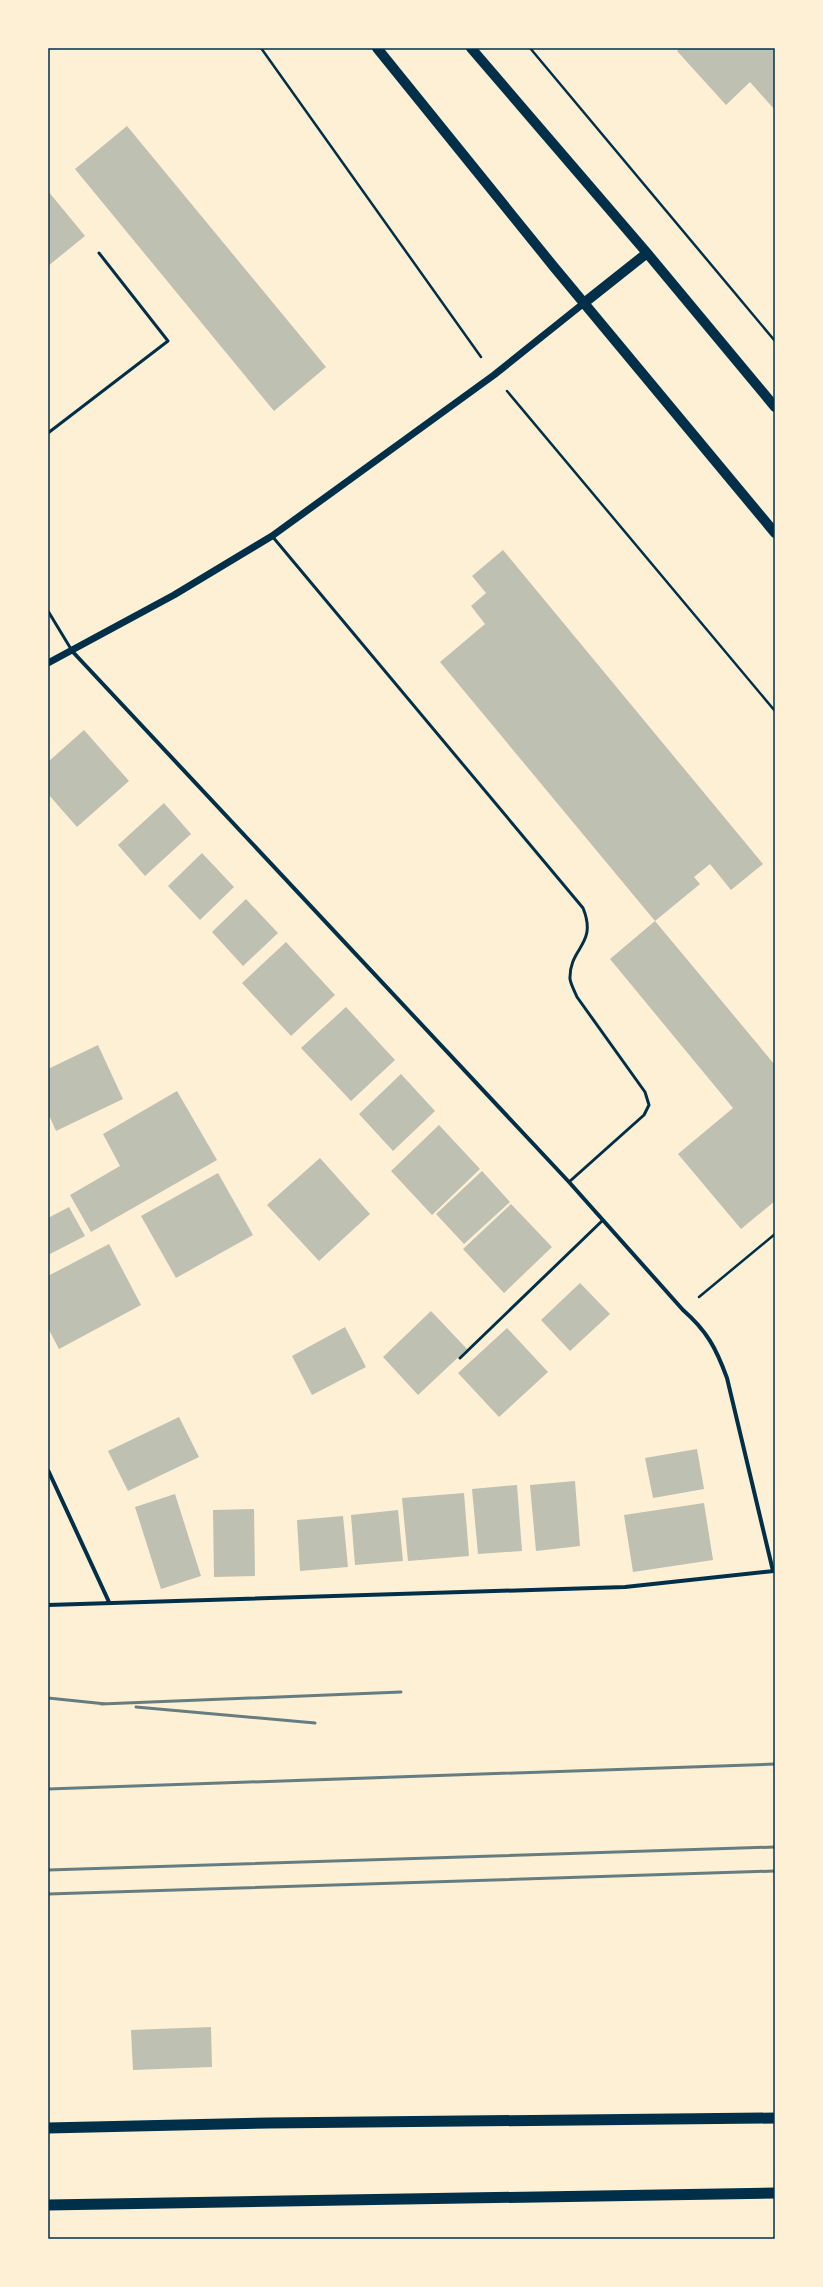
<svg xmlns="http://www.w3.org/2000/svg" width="823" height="2287" viewBox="0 0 823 2287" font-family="Georgia,serif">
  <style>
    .building { fill: #bec0b2 }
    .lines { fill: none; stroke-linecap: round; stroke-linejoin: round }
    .path { stroke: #003049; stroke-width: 2.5 }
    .service { stroke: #003049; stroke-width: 3 }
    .minor { stroke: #003049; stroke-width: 4 }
    .tertiary { stroke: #003049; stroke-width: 7 }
    .primary { stroke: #003049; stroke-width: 10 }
    .trunk { stroke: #003049; stroke-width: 11 }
    .rail { stroke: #657d81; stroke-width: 3 }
    .neatline { fill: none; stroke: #003049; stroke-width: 1.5 }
  </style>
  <rect width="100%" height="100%" fill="#fdf0d5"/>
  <path class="building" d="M 680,48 L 775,48 L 775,110 L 750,82 L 726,105 L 677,51 Z
    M 127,126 L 326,367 L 274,411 L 75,169 Z
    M 48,191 L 85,236 L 48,266 Z
    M 503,550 L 763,864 L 731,890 L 710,864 L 694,877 L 700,884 L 655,921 L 440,662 L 485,624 L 471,606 L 486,593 L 472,576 Z
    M 84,730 L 129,781 L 77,827 L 48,794 L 48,762 Z
    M 164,803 L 191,834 L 145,876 L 118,845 Z
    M 202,853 L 234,887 L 200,920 L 168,886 Z
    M 246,899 L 278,933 L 243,966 L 212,932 Z
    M 655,921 L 775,1065 L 775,1201 L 741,1229 L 678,1154 L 733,1108 L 610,959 Z
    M 286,942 L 335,995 L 291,1036 L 242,983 Z
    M 346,1007 L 395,1060 L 351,1101 L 301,1048 Z
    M 98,1045 L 123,1099 L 56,1131 L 48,1113 L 48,1069 Z
    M 401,1074 L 435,1111 L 393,1151 L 359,1114 Z
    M 177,1091 L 217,1160 L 91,1232 L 70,1195 L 120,1166 L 103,1134 Z
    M 439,1125 L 480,1169 L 432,1215 L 391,1171 Z
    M 320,1158 L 370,1214 L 319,1261 L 267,1205 Z
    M 482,1171 L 510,1202 L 464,1244 L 436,1214 Z
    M 218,1173 L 253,1235 L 176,1278 L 141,1216 Z
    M 511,1204 L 552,1247 L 504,1293 L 463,1249 Z
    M 69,1207 L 85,1236 L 48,1255 L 48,1218 Z
    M 109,1244 L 141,1305 L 59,1349 L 48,1328 L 48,1276 Z
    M 580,1283 L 610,1314 L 570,1351 L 541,1320 Z
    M 431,1311 L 467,1349 L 418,1395 L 383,1357 Z
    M 345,1327 L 366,1367 L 312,1395 L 292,1356 Z
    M 507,1328 L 548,1372 L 499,1417 L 458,1373 Z
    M 179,1417 L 199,1457 L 128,1491 L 108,1451 Z
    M 697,1449 L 704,1489 L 653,1498 L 645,1458 Z
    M 575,1481 L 580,1546 L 536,1551 L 530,1485 Z
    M 517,1485 L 522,1551 L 478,1554 L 472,1489 Z
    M 464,1493 L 469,1556 L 408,1561 L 402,1498 Z
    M 175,1494 L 201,1576 L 161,1589 L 135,1507 Z
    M 704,1503 L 713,1560 L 633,1572 L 624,1515 Z
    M 254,1509 L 255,1576 L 214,1577 L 213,1510 Z
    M 398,1510 L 403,1561 L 355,1565 L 351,1515 Z
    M 343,1516 L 348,1567 L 300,1571 L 297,1520 Z
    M 211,2027 L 212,2067 L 133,2070 L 131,2030 Z"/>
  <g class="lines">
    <path class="path" d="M 261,48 L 481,357
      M 530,48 L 775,341
      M 507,391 L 775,711
      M 699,1297 L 775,1234"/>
    <path class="service" d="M 48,433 L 168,341 L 99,253
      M 272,536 L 583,908 C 598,945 569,947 570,979 C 571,985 575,992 577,997 L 645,1092 L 649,1105 L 644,1115 L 569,1182
      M 48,611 L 71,649
      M 460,1358 L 603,1220"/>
    <path class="minor" d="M 72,651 L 569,1182 L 683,1310 C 707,1331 716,1348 727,1378 L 773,1571
      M 48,1470 L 109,1602
      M 48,1605 L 625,1587 L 774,1571"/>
    <path class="tertiary" d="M 48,663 L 174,595 L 272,536 L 494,375 L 584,303"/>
    <path class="primary" d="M 377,48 L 554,267 L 775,533
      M 471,48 L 647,253 L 775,407
      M 584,303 L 647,253"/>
    <path class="trunk" d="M 48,2128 L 269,2123 L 775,2118
      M 48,2205 L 775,2193"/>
    <path class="rail" d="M 48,1698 L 106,1704
      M 101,1704 L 401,1692
      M 136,1707 L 315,1723
      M 48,1789 L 775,1764
      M 48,1870 L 775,1847
      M 48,1894 L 775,1871"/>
  </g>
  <rect width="823" height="2287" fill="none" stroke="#fdf0d5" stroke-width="98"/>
  <rect x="49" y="49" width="725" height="2189" class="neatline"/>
</svg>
